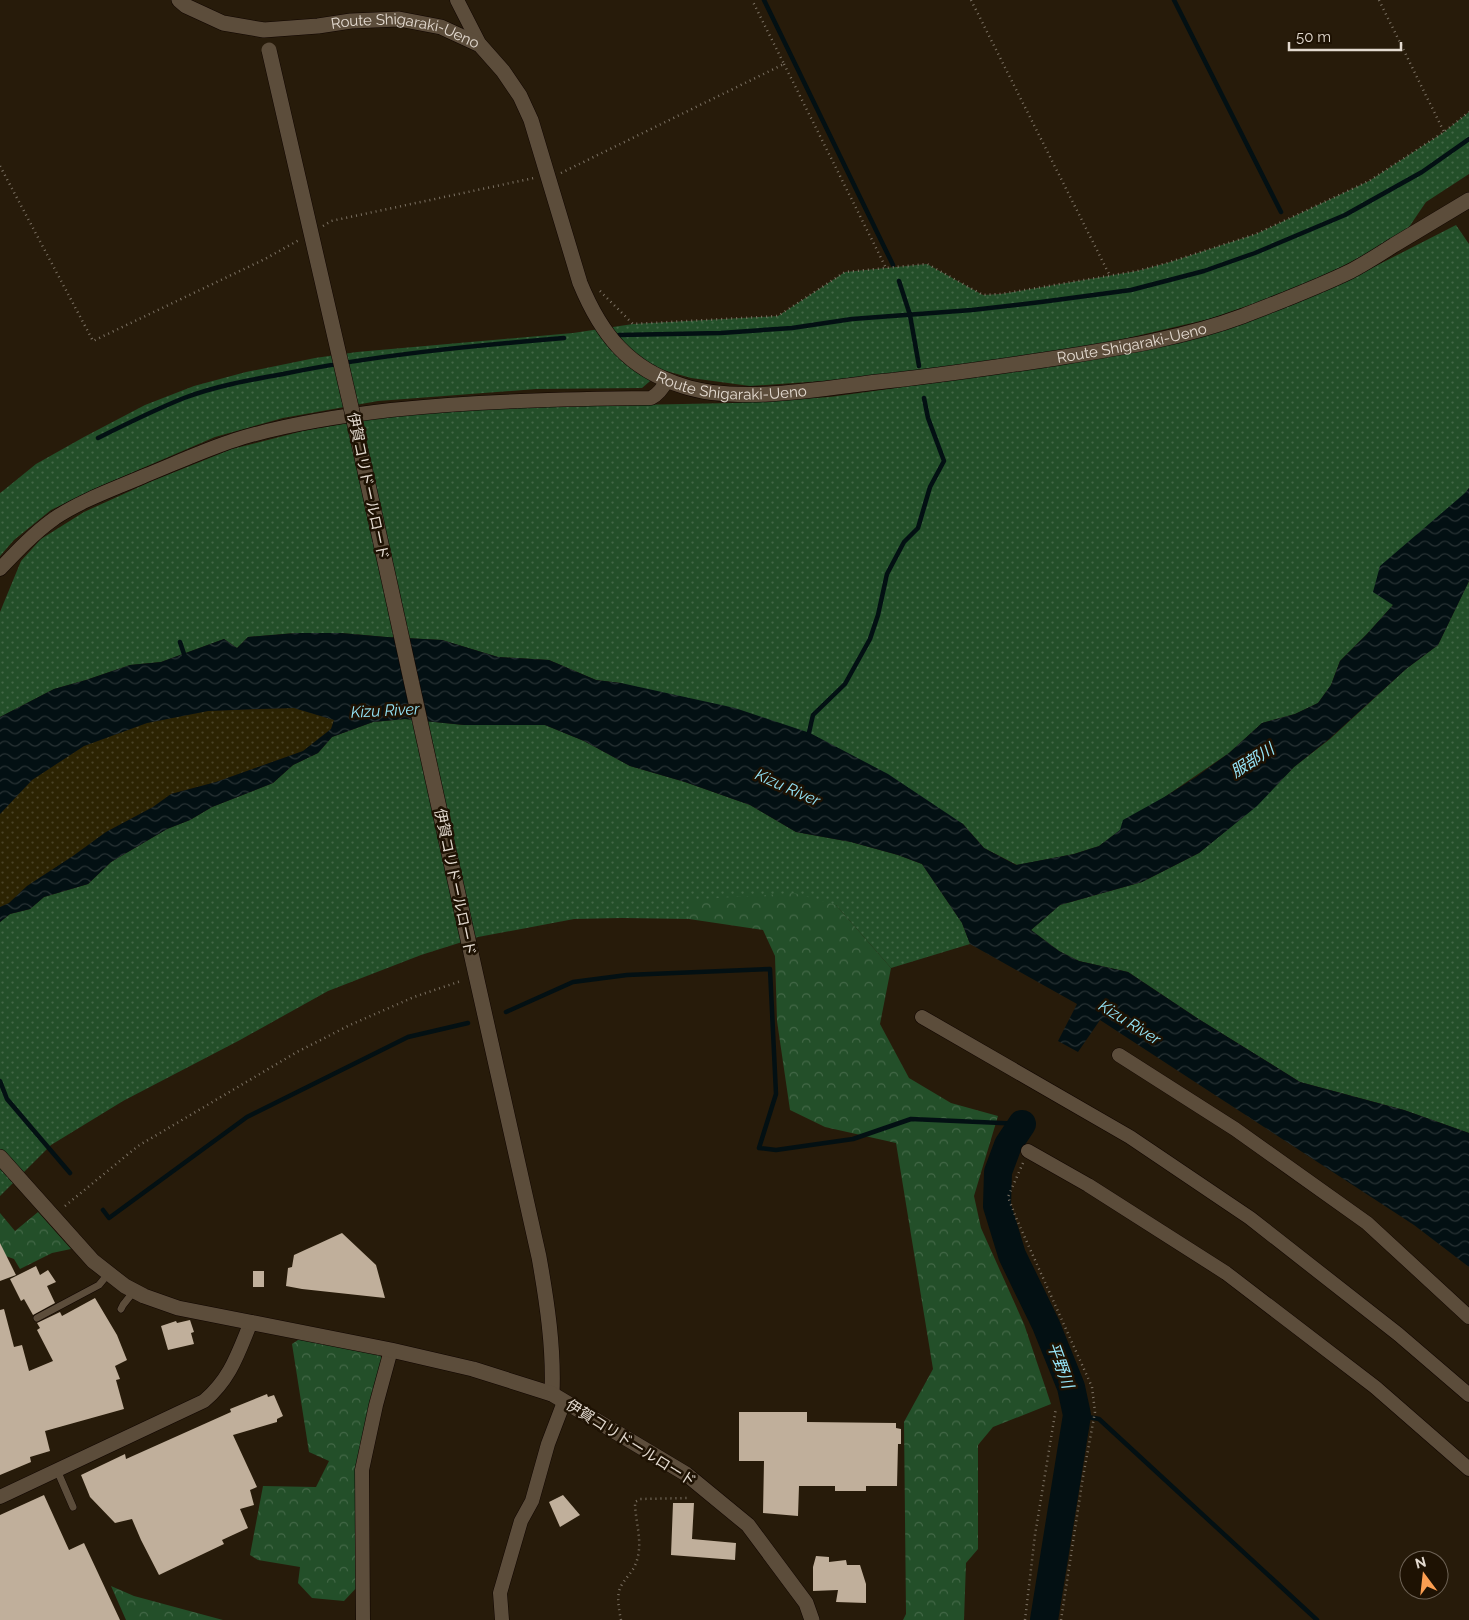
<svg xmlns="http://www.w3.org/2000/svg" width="1469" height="1620" viewBox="0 0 1469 1620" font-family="Raleway,'Noto Sans JP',sans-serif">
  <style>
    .green { fill: url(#green-dots) }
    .forest { fill: url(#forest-crowns) }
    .sand { fill: url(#sand-dots) }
    .water { fill: url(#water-waves) }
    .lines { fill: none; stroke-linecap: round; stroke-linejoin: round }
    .stream { stroke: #031013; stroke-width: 4.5 }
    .river { stroke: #031013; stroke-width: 28 }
    .building { fill: #c0af9b }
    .lane-casing { stroke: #100500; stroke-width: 8 }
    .street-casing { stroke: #100500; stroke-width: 15 }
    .secondary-casing { stroke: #100500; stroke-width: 16 }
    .path { stroke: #7d7365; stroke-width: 2.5; stroke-dasharray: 1 4; stroke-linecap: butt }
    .lane { stroke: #5c4d3b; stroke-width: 7 }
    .street { stroke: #5c4d3b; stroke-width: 14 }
    .secondary { stroke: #5c4d3b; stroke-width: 15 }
    .secondary-bridge-casing { stroke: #100500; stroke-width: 16; stroke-linecap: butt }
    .secondary-bridge { stroke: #5c4d3b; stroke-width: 15 }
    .labels { text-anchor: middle; stroke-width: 5; stroke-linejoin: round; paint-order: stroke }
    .street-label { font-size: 15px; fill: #e3dad0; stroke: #1e1203 }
    .water-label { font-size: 16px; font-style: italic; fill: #96e6fa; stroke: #1e1203 }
  </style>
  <defs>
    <pattern id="green-dots" width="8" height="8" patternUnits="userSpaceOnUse" patternTransform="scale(1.25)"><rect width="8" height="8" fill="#234f29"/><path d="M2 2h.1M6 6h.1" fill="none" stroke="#436847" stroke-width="1.8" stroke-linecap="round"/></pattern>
    <pattern id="forest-crowns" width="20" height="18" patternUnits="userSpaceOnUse" patternTransform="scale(1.25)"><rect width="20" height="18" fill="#234f29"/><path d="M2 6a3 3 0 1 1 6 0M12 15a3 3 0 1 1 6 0" fill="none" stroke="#436847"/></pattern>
    <pattern id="sand-dots" width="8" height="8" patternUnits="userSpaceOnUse" patternTransform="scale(1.25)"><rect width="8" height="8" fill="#2c2403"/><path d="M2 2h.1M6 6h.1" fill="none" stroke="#4a4327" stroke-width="1.8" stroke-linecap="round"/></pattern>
    <pattern id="water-waves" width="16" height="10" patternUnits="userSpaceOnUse" patternTransform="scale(1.25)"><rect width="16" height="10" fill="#031013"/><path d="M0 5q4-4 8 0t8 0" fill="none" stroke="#283234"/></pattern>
  </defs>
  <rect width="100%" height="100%" fill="#271b0a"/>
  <path class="green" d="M 1469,112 L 1469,174 L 1426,202 L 1405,233 L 1341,267 L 1287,292 L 1209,319 L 1102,344 L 941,369 L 851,379 L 750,386 L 691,378 L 663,370 L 642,388 L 536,389 L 378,401 L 283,418 L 215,437 L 96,488 L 51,510 L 14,540 L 0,556 L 0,493 L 4,490 L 36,464 L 84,437 L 145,405 L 194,386 L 246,372 L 315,358 L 357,352 L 573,333 L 633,324 L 778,316 L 845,272 L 927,264 L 983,295 L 1001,294 L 1137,271 L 1167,263 L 1256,234 L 1369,181 L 1444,132 Z
    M 1456,225 L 1469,244 L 1469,488 L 1393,605 L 1367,634 L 1340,661 L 1331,685 L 1318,703 L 1295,714 L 1262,723 L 1229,753 L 1166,796 L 1099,846 L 1074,854 L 1017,865 L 984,848 L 963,824 L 621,683 L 596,680 L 549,660 L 498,657 L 442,640 L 386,637 L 341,633 L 296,633 L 248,637 L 237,648 L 224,639 L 161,662 L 130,665 L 86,680 L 54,689 L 0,717 L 0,612 L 21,561 L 41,539 L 84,512 L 150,482 L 232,449 L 303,431 L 390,416 L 489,408 L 733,403 L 830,397 L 1034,369 L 1139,351 L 1237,326 L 1304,300 L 1366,271 Z
    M 1469,581 L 1469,1133 L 1404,1110 L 1300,1082 L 1197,1018 L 1128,972 L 1079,961 L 1059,951 L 1031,930 L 1060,905 L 1142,882 L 1199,853 L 1256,806 L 1294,767 L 1330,739 L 1406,669 L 1438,645 Z
    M 405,719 L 464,725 L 545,725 L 584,741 L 630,766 L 685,782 L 750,805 L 796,832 L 851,842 L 898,855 L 922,864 L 962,923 L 970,944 L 891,968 L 836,905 L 689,901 L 689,919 L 622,918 L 574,919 L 478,937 L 421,955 L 328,991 L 240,1040 L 123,1101 L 51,1145 L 0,1196 L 0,922 L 10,914 L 30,909 L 44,897 L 88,884 L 111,862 L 167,829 L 190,820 L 212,807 L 273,783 L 293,765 L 318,753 L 332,737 L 373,722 Z"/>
  <path class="forest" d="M 794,893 L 836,905 L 891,968 L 880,1024 L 909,1078 L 951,1103 L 998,1116 L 974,1196 L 981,1228 L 1024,1324 L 1051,1404 L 993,1427 L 978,1445 L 978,1549 L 966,1563 L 964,1620 L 903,1620 L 906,1614 L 904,1422 L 933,1369 L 896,1143 L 825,1127 L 790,1110 L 777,1021 L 775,956 L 763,930 L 689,919 L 689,900 Z
    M 38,1212 L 71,1249 L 52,1253 L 20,1269 L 14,1259 L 0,1254 L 0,1213 L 15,1231 Z
    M 301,1338 L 379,1353 L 384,1363 L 372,1404 L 359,1585 L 344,1601 L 312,1598 L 298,1583 L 300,1567 L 258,1560 L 250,1555 L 263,1486 L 316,1487 L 329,1461 L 309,1452 L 292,1344 Z
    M 111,1586 L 134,1596 L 223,1620 L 126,1620 Z"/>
  <path class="sand" d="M 294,708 L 334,720 L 331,729 L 303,751 L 216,782 L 171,794 L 153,807 L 106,832 L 73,856 L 27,886 L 9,903 L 0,907 L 0,814 L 32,780 L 84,746 L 147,723 L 208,711 Z"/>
  <path class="water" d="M 1469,488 L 1469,581 L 1438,645 L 1406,669 L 1329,739 L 1294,767 L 1257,806 L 1199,853 L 1142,882 L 1060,905 L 1031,930 L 1059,951 L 1079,961 L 1128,972 L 1197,1018 L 1300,1082 L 1404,1110 L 1469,1133 L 1469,1267 L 1414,1225 L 1100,1020 L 1078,1052 L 1058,1041 L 1077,1004 L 970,944 L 962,923 L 922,864 L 898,855 L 851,842 L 796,832 L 750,805 L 685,782 L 630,766 L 584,741 L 545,725 L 464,725 L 405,719 L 373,722 L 332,737 L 318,753 L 293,765 L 273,783 L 212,807 L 190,820 L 167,829 L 111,862 L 88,884 L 44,897 L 30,909 L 10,914 L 0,922 L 0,907 L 9,903 L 27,886 L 73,856 L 106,832 L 153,807 L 171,794 L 216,782 L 303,751 L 331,729 L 334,720 L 294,708 L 257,709 L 208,711 L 147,723 L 84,746 L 32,780 L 0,814 L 0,717 L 54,689 L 86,680 L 130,665 L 161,662 L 224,639 L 237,648 L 248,637 L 296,633 L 341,633 L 386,637 L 442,640 L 498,657 L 549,660 L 596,680 L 621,683 L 735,708 L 810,733 L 888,774 L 963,824 L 984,848 L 1016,865 L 1074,854 L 1099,846 L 1120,830 L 1123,820 L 1166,796 L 1196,777 L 1229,753 L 1262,723 L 1295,714 L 1318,703 L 1331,685 L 1340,661 L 1367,634 L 1393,605 L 1373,592 L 1380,566 L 1465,493 Z"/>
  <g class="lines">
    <path class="stream" d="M 764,0 L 893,265
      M 1174,0 L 1281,212
      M 899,281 L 910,315 L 919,366
      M 619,335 L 721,333 L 792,328 L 852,319 L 972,310 L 1041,302 L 1131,290 L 1204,271 L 1255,253 L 1345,215 L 1422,172 L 1469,139
      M 98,438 C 126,424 154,410 184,398 C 216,386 249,380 283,374 C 376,355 470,346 564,338
      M 180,642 L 185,657
      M 808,737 L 813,715 L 845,684 L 870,639 L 878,615 L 887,574 L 904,542 L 918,528 L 930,487 L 944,461 L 928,418 L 924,398
      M 506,1012 L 573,982 L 627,975 L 770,969 L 776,1094 L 759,1148 L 776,1150 L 853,1139 L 911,1119 L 1022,1124
      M 0,1081 L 7,1099 L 70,1173
      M 103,1210 L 109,1218 L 247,1117 L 408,1037 L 468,1023
      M 1077,1415 L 1099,1419 L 1317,1620"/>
    <path class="river" d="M 1022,1124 L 1008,1145 L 998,1172 L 997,1206 L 1012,1255 L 1046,1325 L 1071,1387 L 1077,1415 L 1044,1620"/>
  </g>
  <path class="building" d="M 342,1233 L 376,1265 L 385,1298 L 302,1289 L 286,1286 L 288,1268 L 292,1267 L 294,1255 Z
    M 0,1243 L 16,1275 L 0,1281 Z
    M 36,1266 L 40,1275 L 48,1270 L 56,1282 L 47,1286 L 55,1303 L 33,1315 L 24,1299 L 21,1301 L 10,1279 Z
    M 253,1271 L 264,1271 L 264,1287 L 253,1287 Z
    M 95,1298 L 117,1335 L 127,1360 L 115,1366 L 120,1379 L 116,1380 L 124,1409 L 45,1431 L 50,1451 L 30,1457 L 31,1462 L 0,1475 L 0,1310 L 4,1309 L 14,1347 L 22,1345 L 29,1371 L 53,1361 L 37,1330 L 40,1328 L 37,1323 L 60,1312 L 62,1316 Z
    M 190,1320 L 194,1332 L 191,1333 L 194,1344 L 168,1350 L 161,1326 L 176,1321 L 177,1323 Z
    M 267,1394 L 268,1397 L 274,1395 L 283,1416 L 277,1419 L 277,1422 L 233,1435 L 257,1487 L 250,1490 L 254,1505 L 240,1509 L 248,1528 L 222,1540 L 224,1544 L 159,1575 L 141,1540 L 132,1519 L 115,1523 L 90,1497 L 81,1475 L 125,1454 L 126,1459 L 231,1412 L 230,1409 Z
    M 739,1412 L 807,1412 L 807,1422 L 896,1423 L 896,1428 L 901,1429 L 901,1444 L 898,1444 L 897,1486 L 866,1486 L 866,1491 L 835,1491 L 835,1486 L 799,1486 L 798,1516 L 763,1513 L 764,1461 L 739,1461 Z
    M 44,1495 L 69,1550 L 84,1543 L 120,1620 L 0,1620 L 0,1515 Z
    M 563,1495 L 580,1515 L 560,1527 L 549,1502 Z
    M 673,1503 L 694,1503 L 692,1539 L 736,1543 L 735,1560 L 671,1555 Z
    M 816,1556 L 829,1557 L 829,1562 L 846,1560 L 847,1565 L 860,1565 L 866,1584 L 866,1603 L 836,1602 L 838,1590 L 813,1591 L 813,1567 Z"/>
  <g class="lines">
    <defs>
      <path id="lane" d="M 121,1309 L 123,1305 L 134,1291
        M 37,1318 L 99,1285 L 108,1274
        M 57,1470 L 73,1507"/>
      <path id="street" d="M 457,0 L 480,45
        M 0,569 C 17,551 34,533 55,518 C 82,500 114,489 144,476 C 174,464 204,450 235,440 C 285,424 339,416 391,410 C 477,401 564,399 651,398 C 659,394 663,388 667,380
        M 922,1017 L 1130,1137 L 1250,1218 L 1398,1334 L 1469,1395
        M 1119,1055 L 1235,1129 L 1367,1223 L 1469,1317
        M 1028,1151 L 1088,1185 L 1226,1273 L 1375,1387 L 1469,1469
        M 0,1497 L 204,1401 C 231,1378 238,1353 251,1322
        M 363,1620 L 362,1470 L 376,1405 L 391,1350
        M 502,1620 L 500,1593 L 521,1521 L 532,1501 L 548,1444 L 564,1402"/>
      <g id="secondary">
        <path id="s1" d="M 179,0 L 186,6 L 223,23 L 264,30 L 318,26 L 351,21 L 399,19 L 441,27 L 480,45 L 503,71 L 520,96 L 531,120 L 580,283 C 601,334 628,369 683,386 C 737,404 820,389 877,382 C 937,376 997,367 1057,358 C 1119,348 1184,338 1243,316 C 1279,302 1316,288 1351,271 C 1366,263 1380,254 1394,245 C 1419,230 1444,215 1469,200"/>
        <path d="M 471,953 L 539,1257 C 547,1302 554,1348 552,1394"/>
        <path d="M 0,1157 L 93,1261 L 125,1286 L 144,1296 L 178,1308 L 391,1350 L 473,1369 L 552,1394 L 686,1474 L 748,1525 L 806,1603 L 812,1620"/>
      </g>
    </defs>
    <use href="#lane" class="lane-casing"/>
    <use href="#street" class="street-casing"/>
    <use href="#secondary" class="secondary-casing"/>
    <path class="path" d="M 971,0 L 1110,276
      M 1379,0 L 1444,132
      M 784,64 L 886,268
      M 0,166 L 93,341 L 265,259 L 299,240
      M 561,173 L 784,64 L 752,0
      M 323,226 L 331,221 L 534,178
      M 600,291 L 633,324 L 778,316 L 845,272 L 927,264 L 983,295 L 1001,294 L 1137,271 L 1167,263 L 1256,234 L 1369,181 L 1444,132 L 1469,112
      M 1023,1163 L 1008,1197 L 1017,1220 L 1092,1387 L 1095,1412 L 1083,1477 L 1061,1620
      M 65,1206 L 138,1146 L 297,1052 L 350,1025 L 414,997 L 461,981
      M 621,1620 C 619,1610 616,1595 621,1586 C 628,1574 635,1571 638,1556 C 642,1538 635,1520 635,1502 L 640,1499 L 690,1498
      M 1025,1620 L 1035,1535 L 1056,1408"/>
    <use href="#lane" class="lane"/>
    <use href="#street" class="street"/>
    <use href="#secondary" class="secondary"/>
    <defs>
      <path id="secondary-bridge" d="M 269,50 L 351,407 L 471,953"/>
    </defs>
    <use href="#secondary-bridge" class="secondary-bridge-casing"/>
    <use href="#secondary-bridge" class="secondary-bridge"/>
  </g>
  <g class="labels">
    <g class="street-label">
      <text dy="5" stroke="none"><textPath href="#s1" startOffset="235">Route Shigaraki-Ueno</textPath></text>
      <text dy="5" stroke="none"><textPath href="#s1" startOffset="1179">Route Shigaraki-Ueno</textPath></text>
      <text dy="5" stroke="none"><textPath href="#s1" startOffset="774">Route Shigaraki-Ueno</textPath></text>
      <text transform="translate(368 486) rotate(78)" y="5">伊賀コリドールロード</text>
      <text transform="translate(455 882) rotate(78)" y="5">伊賀コリドールロード</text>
      <text transform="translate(631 1443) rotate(32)" y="5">伊賀コリドールロード</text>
    </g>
    <g class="water-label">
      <text transform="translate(385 710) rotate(-3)" y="6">Kizu River</text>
      <text transform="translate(1252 760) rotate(-33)" y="6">服部川</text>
      <text transform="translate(788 787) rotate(24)" y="6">Kizu River</text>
      <text transform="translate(1130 1022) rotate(32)" y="6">Kizu River</text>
      <text transform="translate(1061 1365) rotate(70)" y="6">平野川</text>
    </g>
  </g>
  <g transform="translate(1424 1575) rotate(345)"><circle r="24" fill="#1e1203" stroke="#6d6255"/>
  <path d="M0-4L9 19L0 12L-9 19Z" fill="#fb9e51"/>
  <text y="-8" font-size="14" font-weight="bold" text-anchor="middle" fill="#e3dad0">N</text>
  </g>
  <path d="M1289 42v8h112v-8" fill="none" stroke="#e3dad0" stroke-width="2.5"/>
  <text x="1296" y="42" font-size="15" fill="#e3dad0" stroke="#1e1203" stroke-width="4" paint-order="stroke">50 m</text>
</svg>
